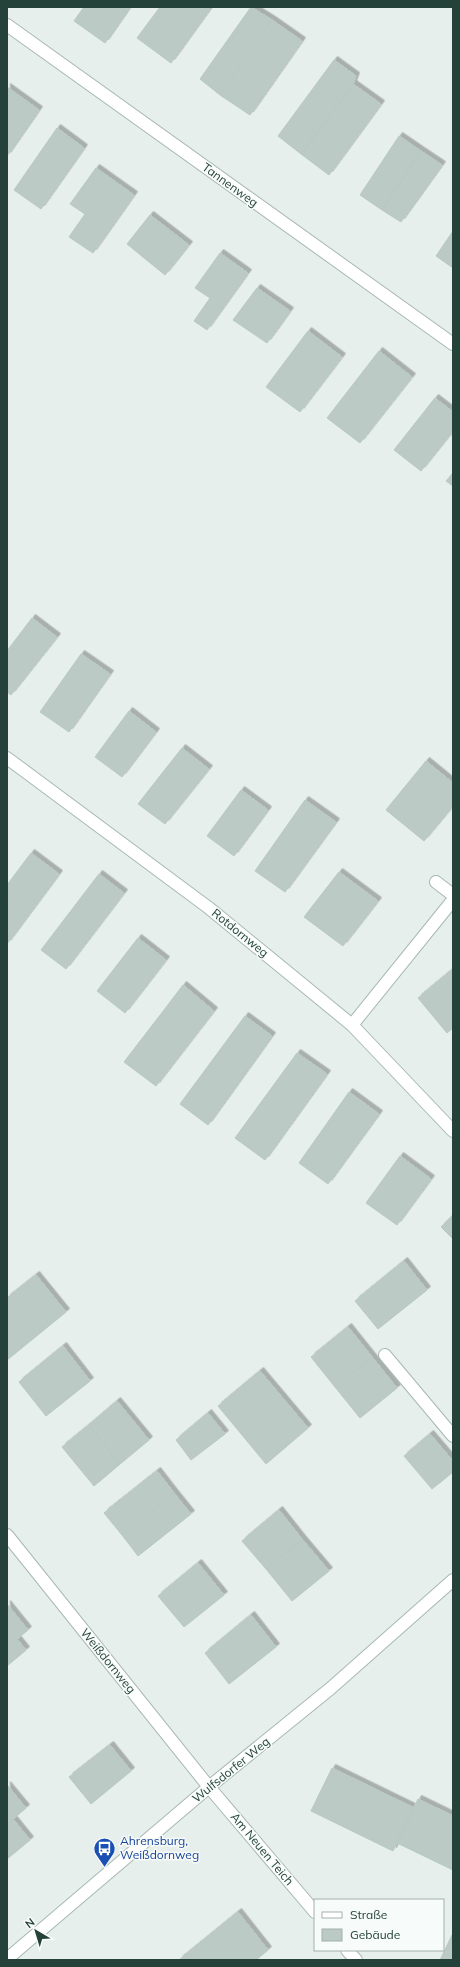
<svg xmlns="http://www.w3.org/2000/svg" width="460" height="1967" viewBox="0 0 460 1967" font-family="Mulish,sans-serif">
  <style>
    .building { fill: #bbcac4; stroke: #b8c9c2; filter: url(#shadow) }
    .lines { fill: none; stroke-linecap: round; stroke-linejoin: round }
    .lane-casing { stroke: #a8b8b2; stroke-width: 14 }
    .street-casing { stroke: #a8b8b2; stroke-width: 14 }
    .lane { stroke: #fff; stroke-width: 12 }
    .street { stroke: #fff; stroke-width: 12 }
    .labels { text-anchor: middle; stroke-width: 3; stroke-linejoin: round; paint-order: stroke }
    .street-label { font-size: 12px; fill: #24423a; stroke: #f7fbf9 }
    .transit-label { font-size: 12px; fill: #164399; stroke: #f7fbf9; text-anchor: start }
  </style>
  <defs>
    <filter id="shadow"><feDropShadow dx="3.5" dy="-3.5" stdDeviation="0" flood-color="#0004"/></filter>
  </defs>
  <rect width="100%" height="100%" fill="#e6efeb"/>
  <path class="building" d="M 84,7 L 130,7 L 105,43 L 74,21 Z
    M 160,7 L 207,7 L 210,9 L 171,63 L 137,38 Z
    M 251,7 L 272,20 L 220,95 L 200,79 Z
    M 272,20 L 302,41 L 250,115 L 220,95 Z
    M 334,60 L 356,76 L 353,84 L 301,154 L 278,136 Z
    M 353,84 L 381,104 L 329,175 L 301,154 Z
    M 7,87 L 39,110 L 7,156 Z
    M 57,128 L 84,148 L 41,209 L 14,190 Z
    M 399,136 L 421,151 L 382,210 L 360,195 Z
    M 421,151 L 442,165 L 401,222 L 382,210 Z
    M 96,168 L 134,195 L 93,253 L 69,237 L 85,214 L 70,204 Z
    M 150,215 L 189,245 L 165,275 L 127,244 Z
    M 453,231 L 453,268 L 436,256 Z
    M 220,253 L 248,273 L 207,330 L 194,321 L 210,298 L 195,288 Z
    M 257,288 L 290,311 L 267,343 L 233,320 Z
    M 308,331 L 342,357 L 300,412 L 266,387 Z
    M 379,351 L 412,377 L 360,443 L 327,418 Z
    M 435,398 L 453,412 L 453,431 L 421,471 L 394,450 Z
    M 453,473 L 453,486 L 446,481 Z
    M 32,618 L 57,637 L 11,695 L 7,692 L 7,651 Z
    M 81,654 L 110,674 L 69,732 L 40,712 Z
    M 129,711 L 156,732 L 122,777 L 95,757 Z
    M 182,748 L 209,769 L 165,824 L 138,804 Z
    M 426,761 L 453,783 L 453,806 L 424,841 L 386,810 Z
    M 241,790 L 268,810 L 234,856 L 207,836 Z
    M 305,800 L 336,822 L 285,892 L 255,871 Z
    M 31,853 L 59,874 L 27,917 L 7,901 L 7,885 Z
    M 339,872 L 378,901 L 343,946 L 304,917 Z
    M 99,874 L 124,893 L 66,969 L 41,950 Z
    M 7,901 L 27,917 L 7,944 Z
    M 138,938 L 166,960 L 125,1013 L 97,991 Z
    M 453,969 L 453,1028 L 447,1033 L 418,998 Z
    M 183,985 L 214,1011 L 193,1038 L 161,1014 Z
    M 161,1014 L 193,1038 L 156,1086 L 124,1062 Z
    M 245,1016 L 272,1036 L 208,1125 L 180,1104 Z
    M 297,1053 L 327,1074 L 265,1160 L 235,1138 Z
    M 349,1092 L 379,1114 L 328,1184 L 299,1163 Z
    M 400,1156 L 431,1179 L 397,1225 L 366,1203 Z
    M 453,1215 L 453,1239 L 441,1227 Z
    M 404,1261 L 427,1290 L 378,1329 L 355,1301 Z
    M 36,1275 L 66,1312 L 7,1360 L 7,1298 Z
    M 348,1327 L 372,1357 L 335,1387 L 311,1357 Z
    M 63,1346 L 90,1381 L 46,1416 L 19,1382 Z
    M 372,1357 L 397,1388 L 360,1418 L 335,1387 Z
    M 260,1371 L 308,1428 L 266,1464 L 218,1406 Z
    M 117,1401 L 149,1440 L 120,1464 L 89,1425 Z
    M 208,1413 L 225,1434 L 191,1460 L 176,1440 Z
    M 89,1425 L 120,1464 L 94,1486 L 62,1447 Z
    M 430,1434 L 453,1461 L 453,1472 L 432,1489 L 404,1456 Z
    M 157,1471 L 174,1493 L 122,1535 L 104,1513 Z
    M 174,1493 L 191,1514 L 138,1556 L 122,1535 Z
    M 279,1510 L 302,1539 L 266,1569 L 242,1541 Z
    M 302,1539 L 329,1571 L 292,1601 L 266,1569 Z
    M 198,1563 L 224,1595 L 184,1627 L 158,1596 Z
    M 7,1604 L 28,1630 L 17,1639 L 26,1650 L 7,1666 Z
    M 251,1615 L 276,1647 L 229,1684 L 205,1653 Z
    M 110,1745 L 131,1771 L 91,1804 L 69,1777 Z
    M 332,1768 L 414,1808 L 393,1851 L 311,1811 Z
    M 7,1785 L 26,1808 L 13,1819 L 30,1840 L 7,1859 Z
    M 418,1799 L 453,1816 L 453,1870 L 397,1843 Z
    M 238,1912 L 268,1950 L 256,1960 L 179,1960 Z
    M 452,1935 L 453,1960 L 440,1960 Z"/>
  <g class="lines">
    <defs>
      <path id="lane" d="M 436,882 L 453,895
        M 352,1025 L 453,900
        M 385,1355 L 453,1436"/>
      <path id="street" d="M 7,25 L 453,344
        M 7,758 L 209,908 L 352,1025 L 453,1131
        M 7,1535 L 209,1787 L 315,1912
        M 347,1950 L 356,1960
        M 7,1959 L 209,1787 L 331,1688 L 453,1580"/>
    </defs>
    <use href="#lane" class="lane-casing"/>
    <use href="#street" class="street-casing"/>
    <use href="#lane" class="lane"/>
    <use href="#street" class="street"/>
  </g>
  <defs>
    <symbol id="bus-pin" viewBox="-11 -11 22 30"><path d="M0 17L-7.5 6A9.5 9.5 0 1 1 7.5 6Z" fill="#1a4fb4" stroke="#f7fbf9"/><path d="M-5-6H5V4H4V6H2V4H-2V6H-4V4H-5ZM-3.5-4V0h7V-4ZM-3.5 1.2v1.5H-2V1.2ZM2 1.2v1.5H3.5V1.2Z" fill="#fff"/></symbol>
  </defs>
  <g fill-rule="evenodd">
    <use href="#bus-pin" x="92" y="1836" width="25" height="34"/>
  </g>
  <g class="labels">
    <g class="street-label">
      <text transform="translate(230 185) rotate(36)" y="4">Tannenweg</text>
      <text transform="translate(240 933) rotate(39)" y="4">Rotdornweg</text>
      <text transform="translate(108 1661) rotate(51)" y="4">Weißdornweg</text>
      <text transform="translate(231 1770) rotate(-39)" y="4">Wulfsdorfer Weg</text>
      <text transform="translate(262 1849) rotate(50)" y="4">Am Neuen Teich</text>
    </g>
    <g class="transit-label">
      <text x="120" y="1845">Ahrensburg,<tspan x="120" dy="14">Weißdornweg</tspan></text>
    </g>
  </g>
  <rect width="460" height="1967" fill="none" stroke="#24423a" stroke-width="16"/>
  <rect x="314" y="1899" width="130" height="52" fill="#f7fbf9" stroke="#a3b1ad"/>
  <rect x="322" y="1912" width="20" height="6" fill="#ffffff" stroke="#a3b1ad"/>
  <text x="350" y="1919" font-size="12" fill="#24423a">Straße</text>
  <rect x="322" y="1929" width="20" height="12" fill="#bbcac4" stroke="#a3b1ad"/>
  <text x="350" y="1939" font-size="12" fill="#24423a">Gebäude</text>
  <g transform="translate(36 1931) rotate(322)" stroke="#f7fbf9" stroke-width="3" paint-order="stroke">
  <path d="M0-3L7 15L0 10L-7 15Z" fill="#24423a"/>
  <text y="-6" font-size="11" font-weight="bold" text-anchor="middle" fill="#24423a">N</text>
  </g>
</svg>
